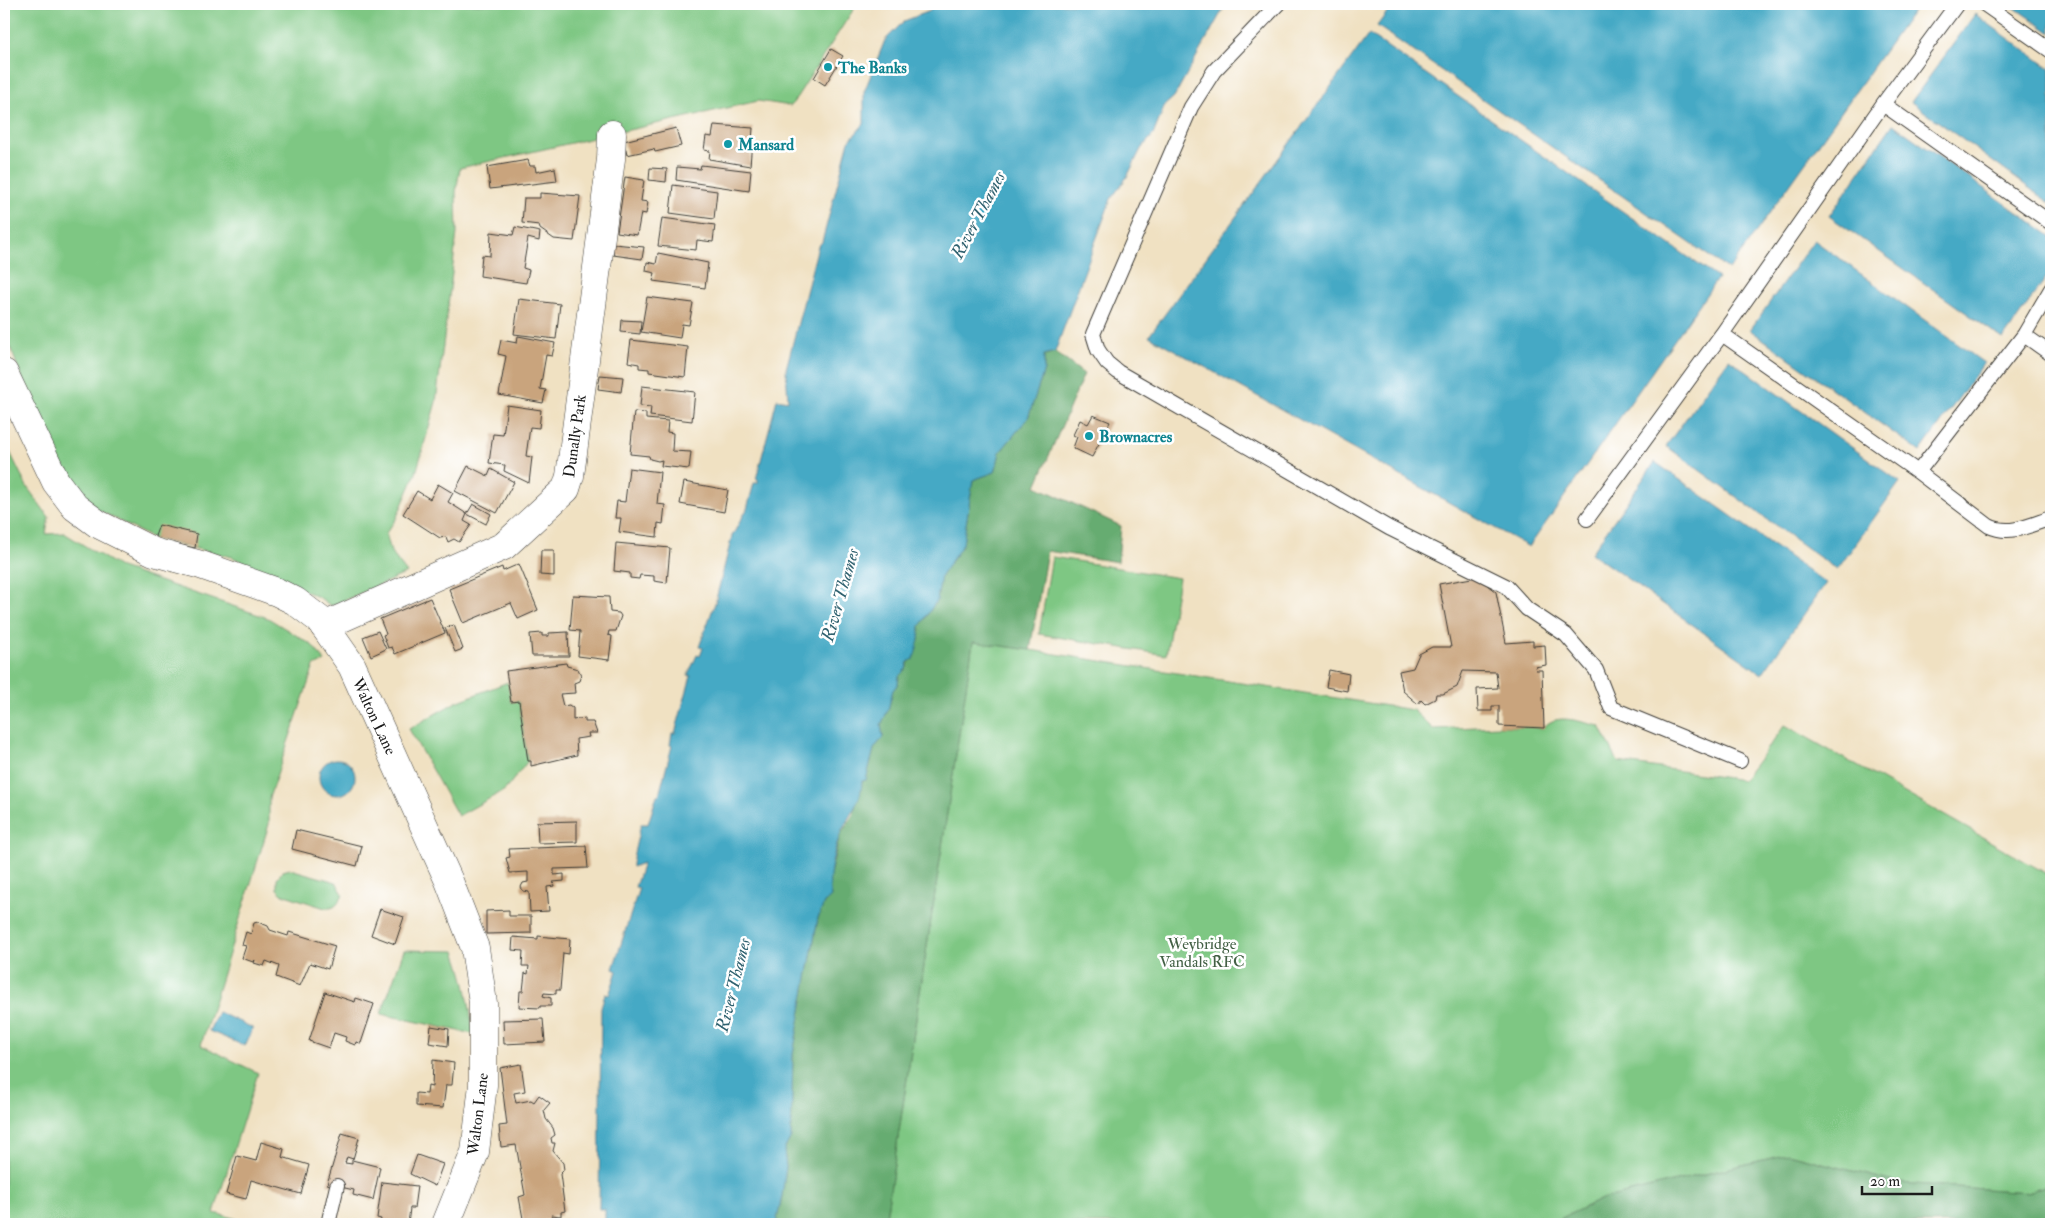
<svg xmlns="http://www.w3.org/2000/svg" width="2055" height="1228" viewBox="0 0 2055 1228" font-family="'IM FELL Double Pica',serif">
  <style>
    .green { fill: #7ec783; stroke: #4d7250 }
    .forest { fill: #66ac71; stroke: #416446 }
    .water { fill: #45a9c5; stroke: #306270 }
    .building { fill: #c9a47d }
    .lines { fill: none; stroke-linecap: round; stroke-linejoin: round }
    .lane-casing { stroke: #3c3a35; stroke-width: 16 }
    .street-casing { stroke: #3c3a35; stroke-width: 29 }
    .secondary-casing { stroke: #3c3a35; stroke-width: 29 }
    .lane { stroke: #fff; stroke-width: 14 }
    .street { stroke: #fff; stroke-width: 28 }
    .secondary { stroke: #fff; stroke-width: 28 }
    .culture-dot { fill: #0f9aa8; stroke: #fff; stroke-width: 2 }
    .labels { text-anchor: middle; stroke-width: 5; stroke-linejoin: round; paint-order: stroke }
    .culture-label { font-size: 16px; font-weight: bold; fill: #0d838f; stroke: #fff; text-anchor: start }
    .street-label { font-size: 16px; fill: #1c1c1c; stroke: #fff }
    .park-label { font-size: 16px; fill: #436045; stroke: #fff }
    .water-label { font-size: 18px; font-style: italic; fill: #306270; stroke: #fff }
  </style>
  <rect width="100%" height="100%" fill="#fff"/>
  <filter id="ink" filterUnits="userSpaceOnUse"><feTurbulence type="fractalNoise" baseFrequency=".02" numOctaves="2"/><feDisplacementMap in="SourceGraphic" scale="10" xChannelSelector="R" yChannelSelector="G"/><feConvolveMatrix kernelMatrix="1 2 1 2 8 2 1 2 1" color-interpolation-filters="sRGB"/></filter>
  <filter id="wash" filterUnits="userSpaceOnUse"><feTurbulence type="fractalNoise" baseFrequency=".0096" numOctaves="4" result="noise"/><feDisplacementMap in="SourceGraphic" scale="20" xChannelSelector="R" yChannelSelector="G"/><feGaussianBlur stdDeviation="1.12" result="paint"/><feColorMatrix in="noise" values="0 0 0 0 0 0 0 0 0 0 0 0 0 0 0 0 0 1.4 0 .05"/><feComposite in="paint" operator="in"/></filter>
  <g filter="url(#wash)">
    <rect width="100%" height="100%" fill="#f0e1c2"/>
    <path class="green" d="M 10,4 L 857,4 L 791,106 L 758,101 L 460,168 L 456,192 L 457,233 L 436,402 L 416,473 L 396,519 L 386,533 L 391,552 L 407,573 L 331,606 L 320,598 L 232,557 L 154,539 L 98,510 L 80,494 L 48,445 L 4,331 L 4,25 Z
      M 4,440 L 27,487 L 49,517 L 46,534 L 64,533 L 121,568 L 268,618 L 312,645 L 325,661 L 314,666 L 269,798 L 269,824 L 201,1045 L 258,1073 L 214,1213 L 256,1224 L 4,1224 Z
      M 1052,557 L 1179,578 L 1166,655 L 1039,634 Z
      M 973,641 L 1413,710 L 1433,729 L 1499,726 L 1543,728 C 1557,711 1582,723 1600,726 L 1618,762 L 1743,780 L 1785,725 L 2051,876 L 2051,1183 L 2028,1192 L 1898,1183 L 1788,1154 L 1602,1199 L 1549,1224 L 885,1224 Z
      M 508,682 L 511,702 L 519,701 L 528,761 L 505,790 L 458,816 L 409,729 L 456,702 Z
      M 290,869 L 336,882 L 343,894 C 338,904 336,909 325,908 L 282,894 L 277,889 L 277,878 L 283,871 Z
      M 404,950 L 455,951 C 465,978 470,1004 473,1034 L 381,1014 Z"/>
    <path class="forest" d="M 1055,352 L 1084,374 L 1036,486 L 1121,526 L 1118,562 L 1047,551 L 1030,650 L 973,642 L 885,1224 L 776,1224 L 782,1196 L 786,1167 L 784,1150 L 791,1137 L 793,1054 L 818,918 L 824,903 L 831,897 L 828,882 L 840,835 L 853,815 L 862,781 L 866,780 L 874,749 L 883,737 L 881,725 L 888,710 L 893,690 L 898,684 L 899,676 L 906,669 L 919,640 L 920,626 L 937,600 L 941,576 L 963,544 L 973,480 L 995,472 L 1000,452 L 1028,418 L 1044,370 L 1044,355 Z
      M 1788,1154 L 1898,1183 L 2028,1192 L 2051,1183 L 2051,1224 L 1549,1224 L 1602,1199 Z"/>
    <path class="water" d="M 934,4 L 1226,4 L 1174,97 L 1165,105 L 1153,135 L 1141,149 L 1127,177 L 1111,199 L 1055,352 L 1044,355 L 1044,370 L 1028,418 L 1000,452 L 995,472 L 973,480 L 963,544 L 941,576 L 937,600 L 920,626 L 919,640 L 914,659 L 908,662 L 906,669 L 899,676 L 898,684 L 893,690 L 888,710 L 881,725 L 883,737 L 874,749 L 866,780 L 862,781 C 862,803 847,817 840,835 C 833,854 827,878 831,897 L 824,903 L 818,918 L 793,1054 L 791,1137 L 784,1150 L 786,1167 L 782,1196 L 776,1224 L 605,1224 L 605,1209 L 599,1209 L 601,1007 L 605,994 L 609,995 L 617,971 L 613,969 L 639,888 L 635,887 L 643,863 L 632,867 C 631,862 639,833 641,824 L 648,824 L 657,795 L 659,795 L 672,746 L 670,745 L 672,733 L 675,733 L 691,676 L 688,675 L 697,655 L 700,656 L 703,648 L 699,647 L 715,603 L 732,536 L 747,509 L 754,483 L 758,483 L 758,479 L 756,479 L 777,399 L 788,401 L 786,369 L 818,246 L 822,242 L 849,141 L 864,124 L 864,92 L 885,40 L 904,21 L 930,11 Z
      M 1393,4 L 1918,4 L 1729,270 L 1377,26 Z
      M 2009,4 L 2051,4 L 2051,33 Z
      M 1975,14 L 2051,69 L 2051,204 L 1911,102 Z
      M 1369,34 L 1718,278 L 1529,547 L 1149,336 Z
      M 1893,124 L 2051,236 L 2051,271 L 2003,339 L 1829,216 Z
      M 1814,240 L 1984,363 L 1920,452 L 1750,330 Z
      M 1729,359 L 1900,482 L 1837,570 L 1666,446 Z
      M 1655,462 L 1826,583 L 1762,674 L 1591,553 Z
      M319 777a18 18 0 1 1 36 0a18 18 0 1 1-36 0Z
      M 218,1012 L 253,1028 L 245,1046 L 209,1031 Z"/>
    <g id="blocks">
      <path class="building" d="M 831,49 L 843,56 L 825,85 L 814,78 Z
        M 714,125 L 753,128 L 750,166 L 709,159 L 710,151 L 704,150 L 706,136 L 712,137 Z
        M 676,128 L 681,146 L 655,152 L 654,149 L 627,155 L 624,141 Z
        M 528,160 L 530,166 L 535,166 L 536,172 L 555,168 L 557,181 L 490,189 L 487,167 Z
        M 701,165 L 751,171 L 749,191 L 676,180 L 677,167 L 700,169 Z
        M 650,168 L 667,169 L 666,182 L 649,180 Z
        M 625,177 L 644,180 L 641,201 L 648,202 L 646,214 L 641,213 L 637,235 L 617,232 Z
        M 673,185 L 717,191 L 714,219 L 670,213 Z
        M 540,193 L 580,196 L 574,241 L 554,239 L 540,229 L 539,225 L 522,223 L 524,198 L 540,198 Z
        M 662,218 L 715,225 L 713,242 L 697,240 L 696,250 L 658,246 Z
        M 515,227 L 540,232 L 539,241 L 528,238 L 523,268 L 529,270 L 526,283 L 480,276 L 482,255 L 490,256 L 491,232 L 513,235 Z
        M 614,244 L 644,247 L 642,259 L 613,255 Z
        M 658,253 L 708,263 L 705,288 L 653,281 L 655,273 L 646,271 L 647,262 L 656,264 Z
        M 647,297 L 693,303 L 689,325 L 682,324 L 680,338 L 641,332 Z
        M 519,299 L 560,304 L 556,339 L 514,334 Z
        M 622,320 L 641,321 L 640,334 L 621,332 Z
        M 518,336 L 555,343 L 552,356 L 546,355 L 540,389 L 546,390 L 543,403 L 499,395 L 506,356 L 498,354 L 501,340 L 517,343 Z
        M 631,340 L 688,347 L 685,377 L 649,372 L 649,369 L 639,368 L 639,364 L 628,362 Z
        M 600,375 L 623,377 L 621,392 L 598,389 Z
        M 642,386 L 695,392 L 692,421 L 650,416 L 651,407 L 640,406 Z
        M 507,405 L 541,410 L 539,428 L 530,427 L 526,456 L 532,457 L 529,483 L 504,471 L 505,465 L 489,463 L 493,434 L 503,435 Z
        M 634,412 L 646,413 L 646,419 L 668,421 L 667,432 L 673,433 L 672,451 L 691,452 L 689,469 L 661,466 L 662,460 L 658,461 L 650,459 L 649,456 L 630,454 Z
        M 1093,415 L 1110,422 L 1092,457 L 1073,448 L 1077,437 L 1073,435 L 1080,420 L 1088,424 Z
        M 468,466 L 488,476 L 491,469 L 514,482 L 497,513 L 455,491 Z
        M 629,468 L 660,472 L 657,504 L 665,505 L 663,524 L 658,523 L 657,537 L 619,532 L 621,518 L 615,518 L 617,501 L 625,502 Z
        M 684,482 L 728,490 L 724,512 L 680,504 Z
        M 438,484 L 453,493 L 448,502 L 467,514 L 464,521 L 471,525 L 459,542 L 454,539 L 448,542 L 446,537 L 440,538 L 403,514 L 417,491 L 430,499 Z
        M 473,504 L 491,514 L 486,524 L 467,514 Z
        M 159,525 L 197,534 L 195,548 L 154,539 Z
        M 616,543 L 670,548 L 667,583 L 654,581 L 654,576 L 640,575 L 639,579 L 630,578 L 630,573 L 614,571 Z
        M 541,550 L 554,550 L 554,576 L 540,575 Z
        M 519,564 L 538,610 L 518,619 L 511,603 L 463,623 L 449,589 L 502,567 L 503,571 Z
        M 1477,577 L 1496,592 L 1506,643 L 1533,641 L 1533,646 L 1545,645 L 1546,665 L 1535,667 L 1536,670 L 1542,670 L 1544,728 L 1499,726 L 1499,706 L 1492,706 L 1492,711 L 1478,711 L 1477,689 L 1498,688 L 1496,672 L 1463,671 L 1457,687 L 1443,694 L 1436,694 L 1435,699 L 1425,704 L 1421,700 L 1418,704 L 1403,691 L 1399,671 L 1413,668 L 1419,654 L 1432,647 L 1451,647 L 1439,584 Z
        M 573,595 L 609,597 L 610,612 L 619,613 L 621,616 L 616,631 L 609,631 L 608,635 L 612,636 L 609,660 L 578,656 L 580,631 L 570,630 Z
        M 430,598 L 445,633 L 395,654 L 392,647 L 388,648 L 383,635 L 386,634 L 380,619 Z
        M 454,625 L 463,649 L 455,652 L 445,628 Z
        M 378,631 L 386,649 L 371,656 L 363,637 Z
        M 568,632 L 569,656 L 532,656 L 530,634 L 542,633 L 542,636 L 549,636 L 549,633 Z
        M 566,663 L 567,666 L 578,669 L 581,675 L 579,681 L 574,683 L 575,693 L 560,694 L 563,706 L 569,705 L 573,708 L 573,720 L 585,718 L 585,722 L 593,722 L 597,733 L 588,733 L 589,737 L 576,739 L 577,755 L 531,766 L 531,761 L 528,761 L 519,701 L 511,702 L 506,671 Z
        M 1329,670 L 1349,674 L 1347,691 L 1326,687 Z
        M 577,821 L 577,842 L 538,843 L 537,822 Z
        M 296,830 L 362,846 L 357,866 L 292,849 Z
        M 586,846 L 588,868 L 554,869 L 554,875 L 564,874 L 564,881 L 553,882 L 554,886 L 547,887 L 549,911 L 530,912 L 529,892 L 523,891 L 521,887 L 523,883 L 528,882 L 528,872 L 510,873 L 506,858 L 510,857 L 509,849 Z
        M 380,909 L 404,917 L 395,944 L 371,935 Z
        M 509,910 L 509,916 L 531,916 L 531,933 L 486,934 L 486,911 Z
        M 258,922 L 268,926 L 270,930 L 288,936 L 289,932 L 335,946 L 328,969 L 310,963 L 300,986 L 276,977 L 279,966 L 266,961 L 264,966 L 254,963 L 255,960 L 253,962 L 242,958 L 246,946 L 242,945 L 246,932 L 251,934 L 254,923 Z
        M 538,936 L 570,939 L 569,954 L 563,953 L 560,990 L 556,990 L 556,994 L 544,993 L 543,996 L 551,998 L 551,1006 L 540,1006 L 540,1008 L 519,1007 L 520,991 L 523,991 L 525,973 L 528,974 L 529,966 L 522,966 L 523,951 L 512,950 L 513,937 L 538,939 Z
        M 325,992 L 355,1002 L 356,998 L 374,1004 L 361,1043 L 356,1042 L 355,1045 L 345,1041 L 346,1037 L 334,1033 L 329,1048 L 309,1041 Z
        M 543,1019 L 545,1042 L 504,1044 L 503,1020 Z
        M 431,1026 L 449,1029 L 448,1046 L 429,1043 Z
        M 433,1060 L 454,1063 L 452,1085 L 446,1085 L 443,1108 L 416,1106 L 416,1093 L 427,1094 L 428,1086 L 432,1087 Z
        M 521,1064 L 525,1091 L 514,1093 L 516,1103 L 531,1100 L 534,1102 L 539,1095 L 550,1103 L 544,1110 L 546,1119 L 553,1128 L 555,1135 L 551,1138 L 552,1143 L 555,1143 L 553,1151 L 563,1163 L 564,1170 L 560,1174 L 565,1211 L 561,1212 L 561,1216 L 551,1215 L 553,1219 L 524,1224 L 519,1197 L 525,1195 L 516,1145 L 501,1147 L 499,1126 L 507,1125 L 500,1068 Z
        M 342,1133 L 359,1138 L 353,1159 L 347,1157 L 345,1163 L 352,1164 L 352,1160 L 380,1167 L 373,1200 L 353,1195 L 354,1190 L 327,1184 Z
        M 261,1142 L 284,1149 L 282,1157 L 309,1165 L 301,1194 L 251,1180 L 246,1199 L 226,1194 L 237,1156 L 256,1161 Z
        M 417,1155 L 443,1164 L 435,1186 L 410,1174 Z
        M 382,1182 L 417,1186 L 414,1208 L 410,1208 L 408,1224 L 380,1224 L 381,1219 L 377,1218 Z
        M 566,1219 L 568,1224 L 550,1224 L 554,1221 Z"/>
    </g>
  </g>
  <g filter="url(#ink)">
    <use href="#blocks" fill-opacity="0" stroke="#3c3a35" stroke-width="1"/>
    <g class="lines">
      <defs>
        <path id="lane" d="M 1278,4 L 1214,71 L 1191,107 L 1093,334 L 1098,350 L 1107,363 L 1118,372 L 1389,528 L 1506,586 L 1527,609 L 1566,635 L 1596,670 L 1611,708 L 1740,761
          M 1984,4 L 2051,51
          M 1883,104 L 2051,223
          M 1722,334 L 1883,104 L 1957,4
          M 2024,335 L 2051,289
          M 1918,472 L 1989,526 C 2010,536 2030,525 2051,518
          M 1587,519 L 1722,334 L 1918,472 L 2024,335 L 2051,354
          M 328,1224 L 337,1186"/>
        <path id="street" d="M 324,626 L 504,546 L 566,489 L 570,476 L 611,159 L 612,134"/>
        <path id="secondary" d="M 4,373 L 56,482 L 75,507 L 98,524 L 154,552 L 201,565 L 277,592 L 295,601 L 320,620 L 352,666 L 449,881 L 475,948 L 483,1003 L 483,1085 L 475,1152 L 446,1224"/>
      </defs>
      <use href="#lane" class="lane-casing"/>
      <use href="#street" class="street-casing"/>
      <use href="#secondary" class="secondary-casing"/>
      <use href="#lane" class="lane"/>
      <use href="#street" class="street"/>
      <use href="#secondary" class="secondary"/>
    </g>
  </g>
  <g class="culture-dot">
    <circle cx="828" cy="67" r="5"/>
    <circle cx="728" cy="144" r="5"/>
    <circle cx="1089" cy="436" r="5"/>
  </g>
  <g class="labels">
    <g class="culture-label">
      <text x="838" y="73">The Banks</text>
      <text x="738" y="150">Mansard</text>
      <text x="1099" y="442">Brownacres</text>
    </g>
    <g class="street-label">
      <text transform="translate(574 436) rotate(-82)" y="6">Dunally Park</text>
      <text transform="translate(375 716) rotate(65)" y="6">Walton Lane</text>
      <text transform="translate(477 1114) rotate(-83)" y="6">Walton Lane</text>
    </g>
    <g class="park-label">
      <text x="1202" y="949">Weybridge<tspan x="1202" dy="18">Vandals RFC</tspan></text>
    </g>
    <g class="water-label">
      <text transform="translate(978 215) rotate(-62)" y="6">River Thames</text>
      <text transform="translate(840 595) rotate(-74)" y="6">River Thames</text>
      <text transform="translate(733 985) rotate(-76)" y="6">River Thames</text>
    </g>
  </g>
  <rect width="2055" height="1228" fill="none" stroke="#fff" stroke-width="20"/>
  <path d="M1862 1186v8h70v-8" fill="none" stroke="#1c1c1c" stroke-width="2.5"/>
  <text x="1870" y="1186" font-size="15" fill="#1c1c1c" stroke="#ffffff" stroke-width="4" paint-order="stroke">20 m</text>
</svg>
